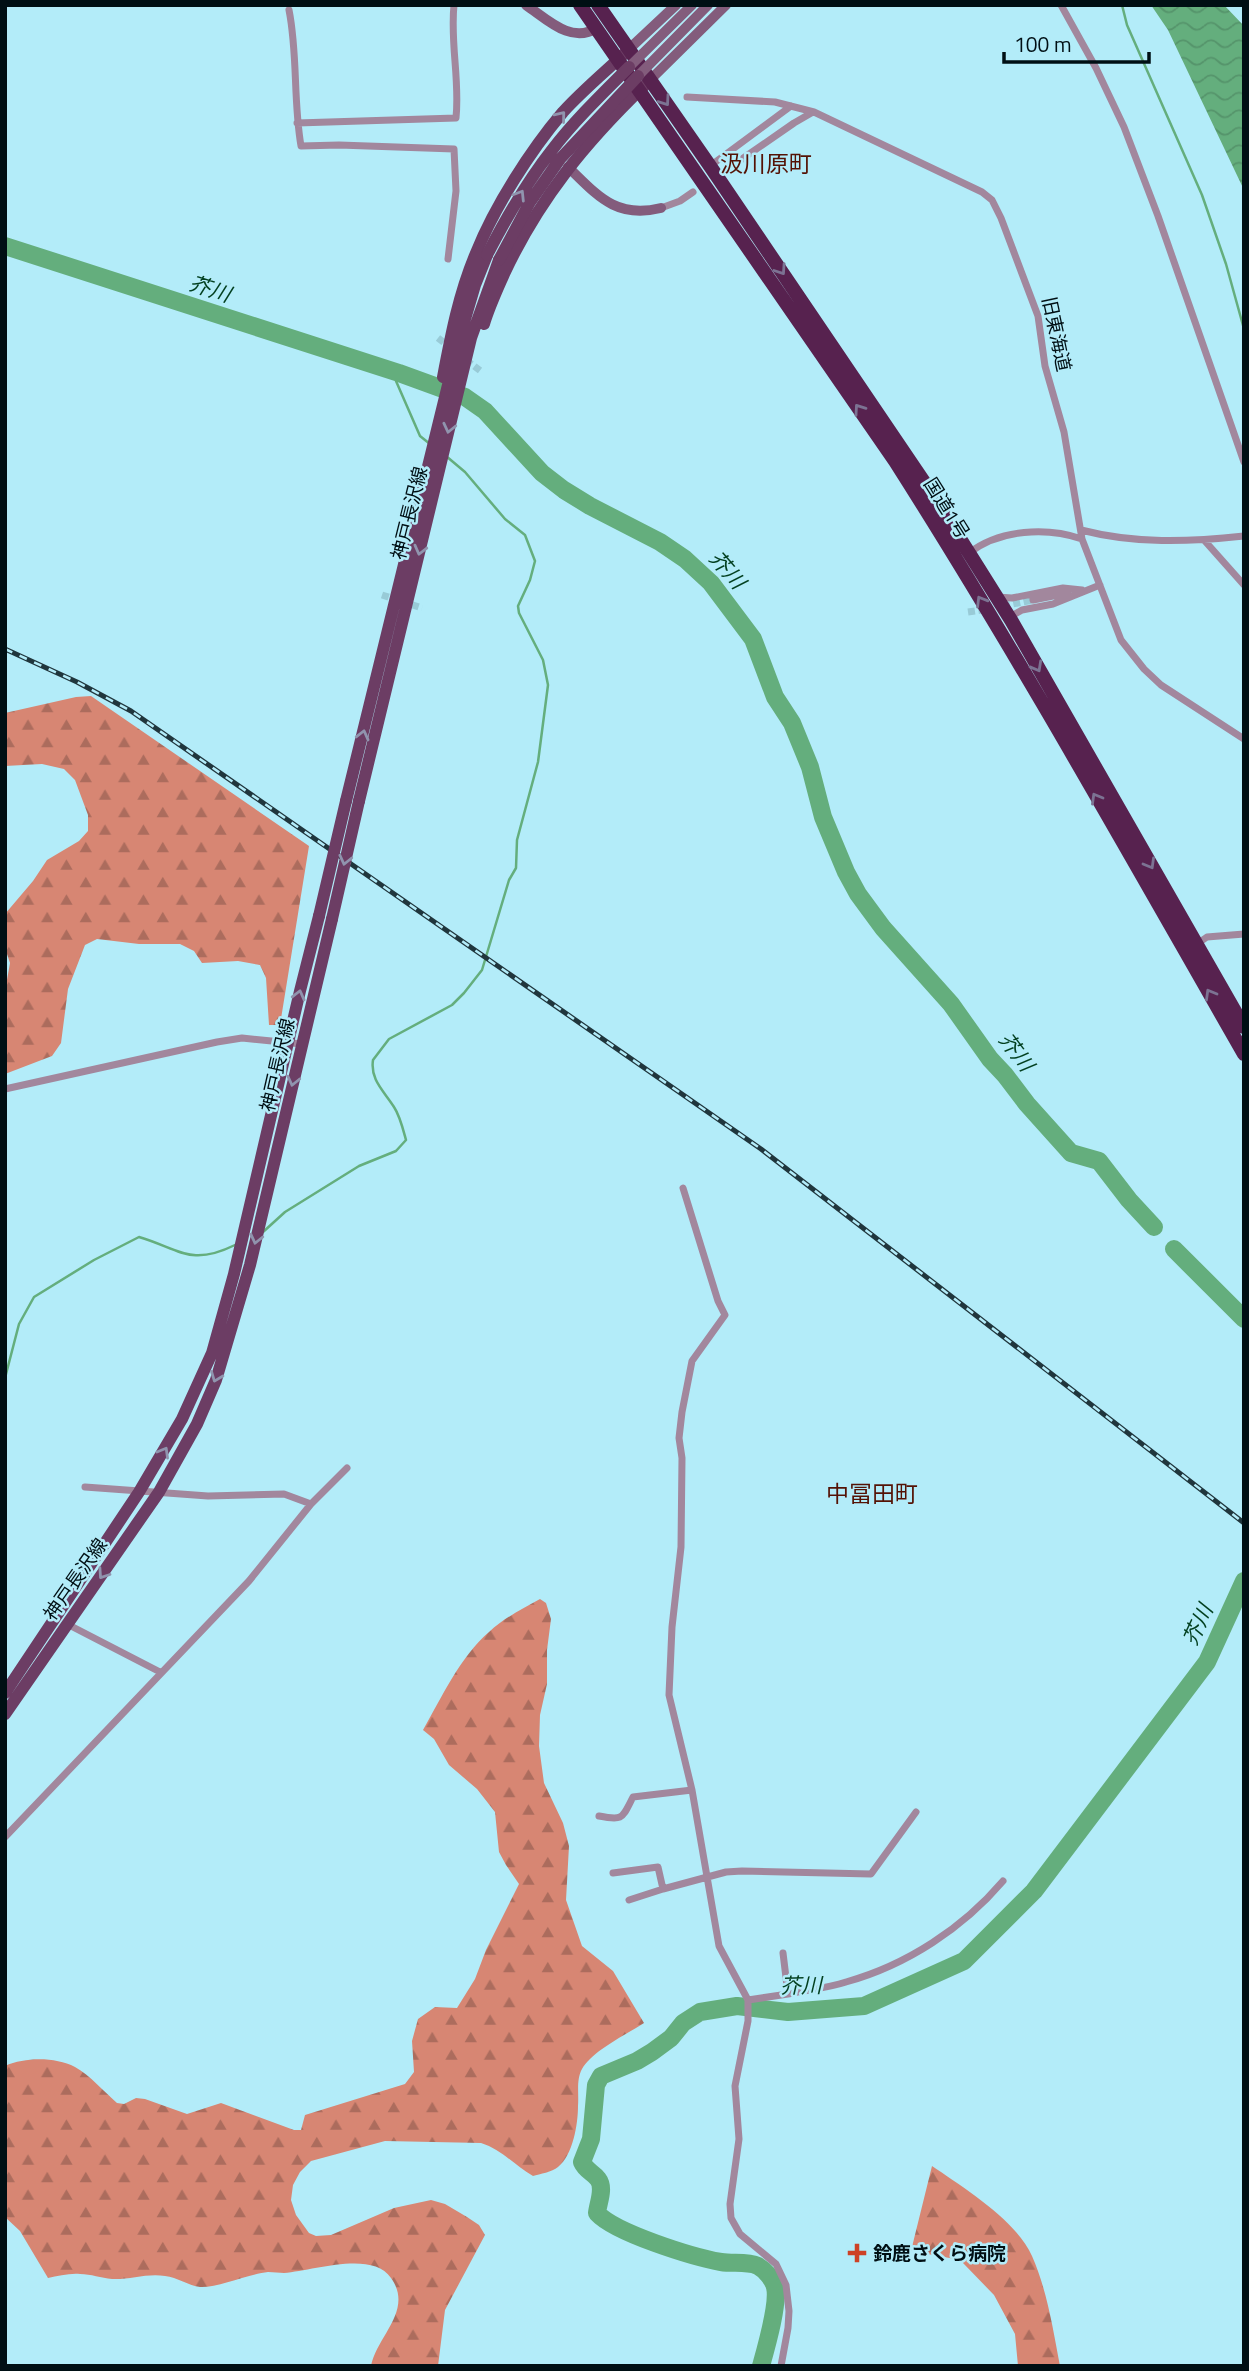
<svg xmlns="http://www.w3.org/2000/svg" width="1249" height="2371" viewBox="0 0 1249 2371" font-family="'Titillium Web','Noto Sans JP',sans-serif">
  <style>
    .forest { fill: url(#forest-firs) }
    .water { fill: url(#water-waves) }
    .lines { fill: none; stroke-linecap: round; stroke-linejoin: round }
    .stream { stroke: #64ae7d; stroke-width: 2.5 }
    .river { stroke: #64ae7d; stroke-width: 18 }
    .street-tunnel { stroke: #98cbd7; stroke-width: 7; stroke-dasharray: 7 3.5; stroke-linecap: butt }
    .street { stroke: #a2879d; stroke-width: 7 }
    .secondary { stroke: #835c7c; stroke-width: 10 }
    .primary { stroke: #6c3d64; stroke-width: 12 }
    .highway { stroke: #57224f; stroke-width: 14 }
    .rail-casing { stroke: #20363d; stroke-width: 5 }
    .rail { stroke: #b3ecf9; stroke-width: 2.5; stroke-dasharray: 8; stroke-linecap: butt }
    .secondary-bridge { stroke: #835c7c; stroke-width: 10 }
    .primary-bridge { stroke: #6c3d64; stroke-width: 12 }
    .oneway { stroke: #7c7393 }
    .oneway2 { stroke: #9094ae }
    .poi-dot { fill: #cd4226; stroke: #b3ecf9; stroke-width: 2.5 }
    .labels { text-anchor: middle; stroke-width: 5; stroke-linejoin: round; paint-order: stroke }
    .street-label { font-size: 19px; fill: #000f14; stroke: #b3ecf9 }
    .poi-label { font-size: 19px; font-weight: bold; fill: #000f14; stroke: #b3ecf9; text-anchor: start }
    .water-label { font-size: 21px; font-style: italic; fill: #023f1f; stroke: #b3ecf9 }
    .quarter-label { font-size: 23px; fill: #541205; stroke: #b3ecf9 }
  </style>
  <defs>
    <pattern id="forest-firs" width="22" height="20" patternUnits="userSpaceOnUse" patternTransform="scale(1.75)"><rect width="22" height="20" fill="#d78673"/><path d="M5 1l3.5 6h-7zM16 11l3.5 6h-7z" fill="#ac6c5d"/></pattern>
    <pattern id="water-waves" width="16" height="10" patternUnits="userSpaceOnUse" patternTransform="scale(1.75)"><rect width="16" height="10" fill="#64ae7d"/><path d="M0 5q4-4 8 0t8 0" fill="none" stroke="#55946b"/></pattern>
  </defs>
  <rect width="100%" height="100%" fill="#b3ecf9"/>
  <path class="forest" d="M 91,696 L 309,846 L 280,1025 L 269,1025 L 266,978 L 260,965 L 238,961 L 202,963 L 194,951 L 180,944 L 139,944 L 97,939 L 85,945 L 68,989 L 61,1043 L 52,1056 L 5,1074 L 5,991 L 10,963 L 5,948 L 5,914 L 33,881 L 47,860 L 79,841 L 88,831 L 88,815 L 75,780 L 64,769 L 42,764 L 5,766 L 5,713 L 76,697 Z
    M 540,1599 L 546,1603 L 551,1619 L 547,1650 L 547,1684 L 540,1715 L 539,1746 L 544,1783 L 563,1823 L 569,1846 L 566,1900 L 582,1946 L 613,1971 L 644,2023 C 627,2034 592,2051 582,2069 C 576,2080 579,2093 578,2106 C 578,2124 573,2155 558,2167 C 552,2172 540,2174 533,2176 C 514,2165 501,2149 481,2143 L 385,2141 L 311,2161 L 300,2172 L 293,2185 L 291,2200 L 296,2215 L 309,2233 L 316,2236 L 331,2235 L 394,2208 L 431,2200 L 445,2204 L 467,2217 L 479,2225 L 485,2235 L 445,2310 L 438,2366 L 371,2366 C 377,2336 414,2310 391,2278 C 372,2250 313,2271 284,2273 C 279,2273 274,2272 268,2272 C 249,2274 217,2288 200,2287 C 189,2286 177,2277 165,2276 C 147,2273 129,2280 112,2279 C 101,2278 91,2274 80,2274 C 70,2273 58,2276 48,2278 L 20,2231 L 5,2217 L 5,2066 C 26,2057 55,2057 75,2067 C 90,2075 104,2092 117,2103 L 124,2104 L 136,2098 L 145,2099 L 187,2114 L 221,2103 L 294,2130 L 301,2130 L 305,2115 L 405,2084 L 414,2072 L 412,2041 L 418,2019 L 435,2007 L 457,2008 L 475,1979 L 486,1950 L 519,1884 L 506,1865 L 499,1852 L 495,1812 L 477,1789 L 449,1765 L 434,1739 L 423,1730 C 442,1697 460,1657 489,1632 C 504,1618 522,1609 540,1599 Z
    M 932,2166 C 963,2187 1017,2221 1032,2256 C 1047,2290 1053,2329 1060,2366 L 1018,2366 L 1015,2334 L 994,2295 L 963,2263 L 955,2259 L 911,2251 Z"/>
  <path class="water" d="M 1151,5 L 1224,5 L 1244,26 L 1244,190 L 1168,30 Z"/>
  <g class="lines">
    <path class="stream" d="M 1122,5 L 1127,25 L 1202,195 L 1226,264 L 1244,329
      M 399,373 L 396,381 L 420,436 L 430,444
      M 263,1232 L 285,1212 L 359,1166 L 396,1151 L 406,1140 C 403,1129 400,1116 394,1107 C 384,1091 370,1080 373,1060 L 389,1039 L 452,1005 L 464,993 L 482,970 L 509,880 L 516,868 L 517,840 L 538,762 L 548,685 L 543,660 L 519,613 L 518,606 L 530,580 L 535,561 L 525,535 L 505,519 L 465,472 L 446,456
      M 5,1378 L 19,1324 L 34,1297 L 94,1260 L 139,1237 C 180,1249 190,1267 235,1245
      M 5,1573 L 5,1584"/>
    <path class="river" d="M 5,246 L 399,373 L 465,397 L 485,411 L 542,473 L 564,490 L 590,506 L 660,542 L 685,559 L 711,583 L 753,639 L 775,697 L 792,723 L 810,767 L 823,817 L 846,872 L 858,894 L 883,928 L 951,1004 L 990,1059 L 1005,1075 L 1027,1104 L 1071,1153 L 1099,1161 L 1129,1200 L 1154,1227
      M 1174,1249 L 1244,1319
      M 761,2366 C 766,2348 779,2303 775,2287 C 773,2279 765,2270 758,2266 C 747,2261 733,2264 721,2262 C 693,2257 615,2233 597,2213 C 598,2203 605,2188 598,2179 C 593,2172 586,2171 582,2162 L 591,2139 L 596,2085 L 601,2076 L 637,2061 L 652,2052 L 671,2038 L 683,2023 L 700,2012 L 737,2006 L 788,2012 L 864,2006 L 964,1961 L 1034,1891 L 1207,1662 L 1244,1581"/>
    <path class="street-tunnel" d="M 438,338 L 451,348
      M 466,360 L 482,372
      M 382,595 L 422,608
      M 1003,606 L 1033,600
      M 968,612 L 988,609"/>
    <path class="street" d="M 1061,5 L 1096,68 L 1124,127 L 1158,216 L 1244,462
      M 289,10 C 298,55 293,100 301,146 L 339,145 L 454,149 L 456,191 L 448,259
      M 687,97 L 775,102 L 814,112 L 982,192 L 992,200 L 1001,218 L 1038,316 L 1045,366 L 1064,432 L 1082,539 L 1121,640 L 1144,669 L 1161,685 L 1244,739
      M 297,123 L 456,118 C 460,80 450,43 454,5
      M 710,166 L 791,106
      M 729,168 L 794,123 L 813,112
      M 661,208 L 680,201 L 693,192
      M 1081,530 C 1135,544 1188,542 1244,536
      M 1204,540 L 1244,585
      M 969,553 C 1000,529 1047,527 1082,539
      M 997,597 L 1012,598 L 1063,588 L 1082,590
      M 1033,600 L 1068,593
      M 1011,620 L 1015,614 L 1022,610 L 1053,604 L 1100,585
      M 1197,944 L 1207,937 L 1244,934
      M 5,1089 L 217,1042 L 242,1038 L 302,1044
      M 683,1188 L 718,1301 L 725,1315 L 692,1361 L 682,1412 L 679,1438 L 682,1458 L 681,1547 L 672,1627 L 669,1695 L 692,1790 L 719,1946 L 748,2000 L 748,2021 L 735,2086 L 739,2139 L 730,2204 L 731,2218 L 740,2234 L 776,2264 L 786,2285 L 789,2311 L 788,2328 L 781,2366
      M 85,1487 L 208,1496 L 284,1494 L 311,1504
      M 67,1624 L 160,1672
      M 599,1816 C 624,1821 622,1818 633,1797 L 692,1790
      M 5,1837 L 249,1581 L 311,1504 L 347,1468
      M 613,1873 L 658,1867 L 663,1889 L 726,1872 L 742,1871 L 871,1874 L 916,1812
      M 629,1900 L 663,1889
      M 783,1953 L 788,1994 C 807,1990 828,1988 846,1982 C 907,1965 963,1928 1003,1881
      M 748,2000 L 788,1994"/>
    <path class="secondary" d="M 526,5 C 548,20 571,44 597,28
      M 628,50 L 676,5
      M 650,80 L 726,5
      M 568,167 C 598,196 616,219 661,208"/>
    <path class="primary" d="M 484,324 C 489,307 497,290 504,274 C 539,199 585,143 644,86
      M 443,377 C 451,335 459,293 476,253 C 495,206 530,151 563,112 C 582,91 605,72 625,53
      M 346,801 L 460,336 L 475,285 L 487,255
      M 359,801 L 471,338 L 499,260
      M 5,1693 L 139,1492 L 182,1419 L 212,1353 L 234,1274 L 300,991 L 319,916
      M 5,1714 L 159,1492 L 197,1424 L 216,1380 L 250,1265 L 332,919"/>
    <path class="highway" d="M 580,5 L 895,461 C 1018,654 1130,855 1244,1054
      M 598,5 L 710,166 L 924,482 L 969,553 L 1011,620 L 1244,1027"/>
    <defs>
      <path id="rail" d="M 5,649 L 77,682 L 131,711 L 761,1149 L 1244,1523"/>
    </defs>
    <use href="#rail" class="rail-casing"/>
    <use href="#rail" class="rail"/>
    <path class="secondary-bridge" d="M 629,67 L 692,5
      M 638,76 L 708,5"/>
    <path class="primary-bridge" d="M 487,255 C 506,218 526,183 552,150 C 575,120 602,94 629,67
      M 499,260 L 530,202 L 560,159 L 638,76
      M 319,916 L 346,801
      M 332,919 L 359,801"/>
  </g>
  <defs><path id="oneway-chevron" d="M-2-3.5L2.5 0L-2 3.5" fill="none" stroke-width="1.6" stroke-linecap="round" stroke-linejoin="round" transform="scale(1.75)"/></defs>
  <g class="oneway">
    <use href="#oneway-chevron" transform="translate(665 101) rotate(55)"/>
    <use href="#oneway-chevron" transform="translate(781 270) rotate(56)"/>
    <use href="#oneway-chevron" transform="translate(859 409) rotate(-125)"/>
    <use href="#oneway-chevron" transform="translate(981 601) rotate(-121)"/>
    <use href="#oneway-chevron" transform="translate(1037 667) rotate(61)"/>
    <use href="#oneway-chevron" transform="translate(1096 798) rotate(-120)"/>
    <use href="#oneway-chevron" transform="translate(1150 864) rotate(60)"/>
    <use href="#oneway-chevron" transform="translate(1210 994) rotate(-120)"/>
  </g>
  <g class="oneway2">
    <use href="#oneway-chevron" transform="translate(561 116) rotate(-51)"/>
    <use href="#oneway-chevron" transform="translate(520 195) rotate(-58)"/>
    <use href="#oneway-chevron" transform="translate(449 428) rotate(103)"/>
    <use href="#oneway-chevron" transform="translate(420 550) rotate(104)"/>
    <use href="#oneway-chevron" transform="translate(363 735) rotate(-76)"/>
    <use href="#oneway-chevron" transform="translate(345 860) rotate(103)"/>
    <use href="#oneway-chevron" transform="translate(299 995) rotate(-76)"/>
    <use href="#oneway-chevron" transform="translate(293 1081) rotate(103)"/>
    <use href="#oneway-chevron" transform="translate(256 1239) rotate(103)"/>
    <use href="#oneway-chevron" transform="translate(216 1377) rotate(111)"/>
    <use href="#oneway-chevron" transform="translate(164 1452) rotate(-60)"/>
    <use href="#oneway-chevron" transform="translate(103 1574) rotate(124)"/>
  </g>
  <path class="poi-dot" d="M853.5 2242.5h7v7h7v7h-7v7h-7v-7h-7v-7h7z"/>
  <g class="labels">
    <g class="street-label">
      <text transform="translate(1057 334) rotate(78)" y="7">旧東海道</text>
      <text transform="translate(947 508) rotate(58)" y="7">国道1号</text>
      <text transform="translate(409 513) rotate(-76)" y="7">神戸長沢線</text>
      <text transform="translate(277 1065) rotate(-77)" y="7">神戸長沢線</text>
      <text transform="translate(75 1579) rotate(-55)" y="7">神戸長沢線</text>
    </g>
    <g class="poi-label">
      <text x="873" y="2260">鈴鹿さくら病院</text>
    </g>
    <g class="water-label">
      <text transform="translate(210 289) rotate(18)" y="7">芥川</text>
      <text transform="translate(727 570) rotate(49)" y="7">芥川</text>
      <text transform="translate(1016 1052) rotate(53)" y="7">芥川</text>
      <text transform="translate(1198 1625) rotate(-65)" y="7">芥川</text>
      <text transform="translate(801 1986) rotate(-1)" y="7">芥川</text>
    </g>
    <g class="quarter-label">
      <text x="766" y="172">汲川原町</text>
      <text x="872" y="1502">中冨田町</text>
    </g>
  </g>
  <rect width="1249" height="2371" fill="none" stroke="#000f14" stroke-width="14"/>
  <path d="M1004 52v10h145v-10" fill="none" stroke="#000f14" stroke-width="3.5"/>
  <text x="1014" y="52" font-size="21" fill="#000f14" stroke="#b3ecf9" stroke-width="5" paint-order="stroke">100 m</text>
</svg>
